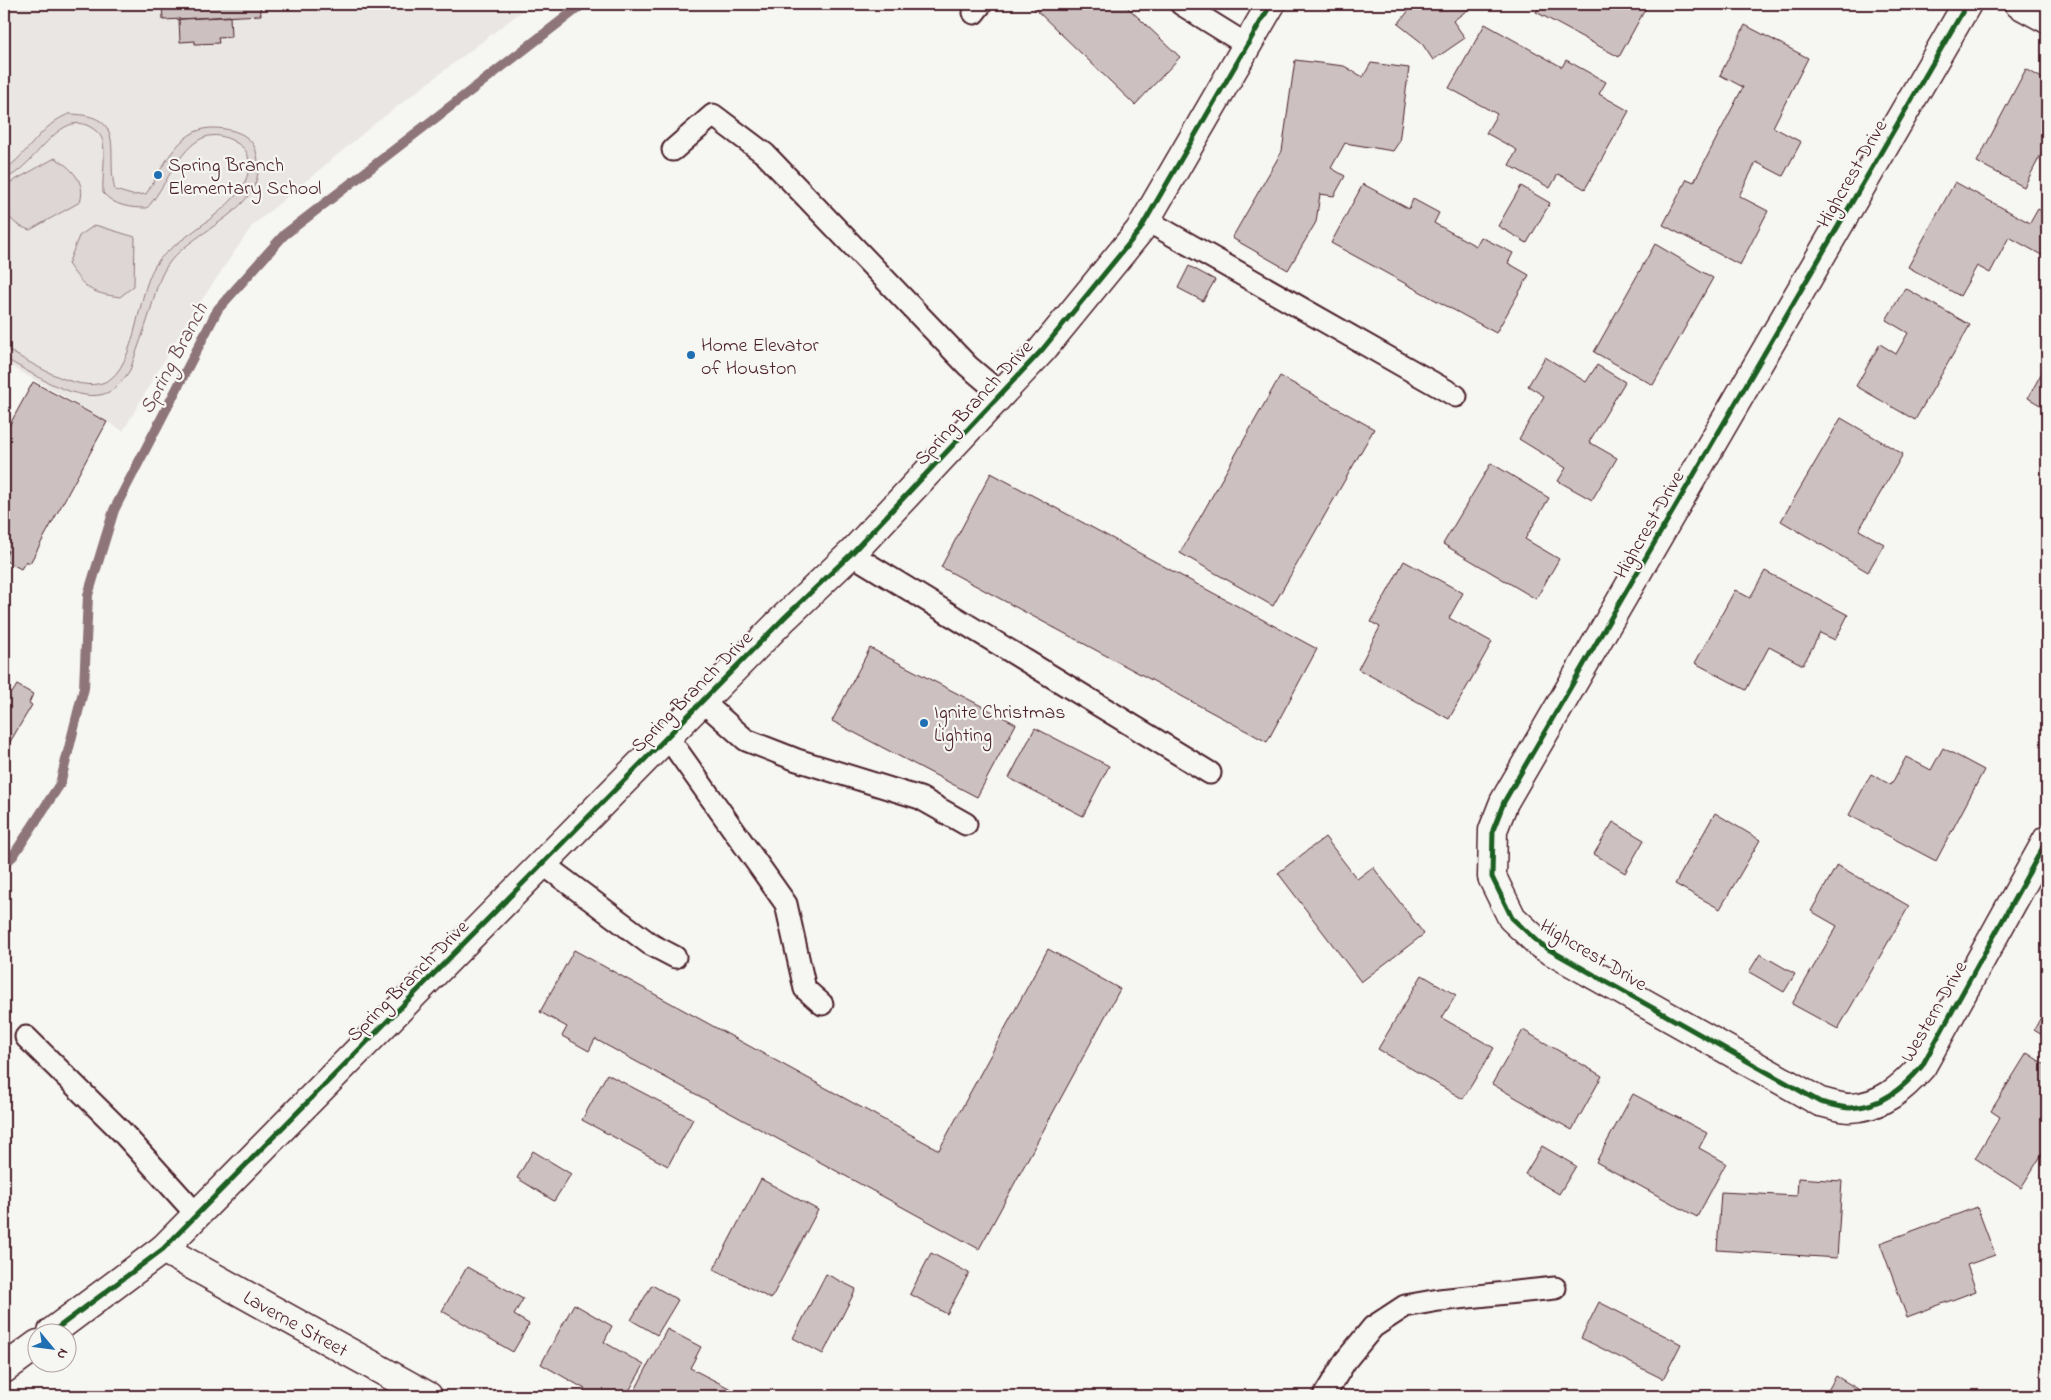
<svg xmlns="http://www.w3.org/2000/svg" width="2051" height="1400" viewBox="0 0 2051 1400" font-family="'Indie Flower',sans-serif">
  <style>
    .built { fill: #e9e6e3 }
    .green { fill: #ddd6d5; stroke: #947a80 }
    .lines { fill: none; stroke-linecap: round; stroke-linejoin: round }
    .stream { stroke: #8e747a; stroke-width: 10 }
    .building { fill: #ccc1c0; stroke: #4a1f2b }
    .lane-casing { stroke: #4a1f2b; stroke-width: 25 }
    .street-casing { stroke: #4a1f2b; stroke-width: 31 }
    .secondary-casing { stroke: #4a1f2b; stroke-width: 31 }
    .lane { stroke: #f6f6f2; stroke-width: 21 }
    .street { stroke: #f6f6f2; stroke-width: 28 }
    .secondary { stroke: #f6f6f2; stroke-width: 28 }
    .cycleway-casing { stroke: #f6f6f2; stroke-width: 8 }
    .cycleway { stroke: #1b5e20; stroke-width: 5 }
    .poi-dot { fill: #1f6fb2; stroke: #f6f6f2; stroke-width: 2 }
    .labels { text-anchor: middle; stroke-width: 4.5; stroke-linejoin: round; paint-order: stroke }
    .poi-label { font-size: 20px; fill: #4a1f2b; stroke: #f6f6f2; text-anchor: start }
    .street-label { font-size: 20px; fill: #4a1f2b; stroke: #f6f6f2 }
    .water-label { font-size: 21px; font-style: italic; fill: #6c4a52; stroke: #f6f6f2 }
  </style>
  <rect width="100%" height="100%" fill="#f6f6f2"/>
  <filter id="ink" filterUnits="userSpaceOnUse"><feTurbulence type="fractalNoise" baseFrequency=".02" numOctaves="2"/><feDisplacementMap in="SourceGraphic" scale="10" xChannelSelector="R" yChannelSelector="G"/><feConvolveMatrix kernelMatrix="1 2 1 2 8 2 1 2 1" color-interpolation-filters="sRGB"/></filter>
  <g filter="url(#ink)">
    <path class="built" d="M 4,4 L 531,4 L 373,125 L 252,226 L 186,323 L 123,431 L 4,362 Z"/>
    <path class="green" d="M 69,114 C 129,115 105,152 115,190 L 132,195 L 146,194 C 162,170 178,128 212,128 C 229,128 251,133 256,151 C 273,208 196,227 169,263 C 158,278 155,295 150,312 C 144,331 137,350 130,370 C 125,378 118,387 109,392 C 80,407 29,371 4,358 L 4,348 C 29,361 76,394 105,382 C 138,368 136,287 159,260 C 182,233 251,203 249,163 C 249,153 244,147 235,142 C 189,114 170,184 147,208 C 129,208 115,206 103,193 C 102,176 106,159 103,143 C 102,136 98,132 92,128 C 59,106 35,169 4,179 L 4,170 C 28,155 41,124 69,114 Z
      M 55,158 C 71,167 87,183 80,202 L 30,230 C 6,223 4,209 4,186 Z
      M 95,225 L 135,237 L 134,286 L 120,297 C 89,293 85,288 68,264 L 79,236 Z"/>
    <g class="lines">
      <path class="stream" d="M 4,864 L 13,856 L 60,784 L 84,688 L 88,595 L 114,510 L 218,309 L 284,235 L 583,4"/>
    </g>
    <path class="building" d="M 162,4 L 260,4 L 261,15 L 163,20 Z
      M 1036,4 L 1124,4 L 1180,57 L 1135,105 L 1033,7 Z
      M 1414,4 L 1475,4 L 1453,21 L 1465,38 L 1433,60 L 1421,42 L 1398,24 Z
      M 1541,4 L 1648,4 L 1619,57 L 1536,12 Z
      M 230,16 L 231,37 L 218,38 L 219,43 L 195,44 L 195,41 L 180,42 L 179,19 Z
      M 1485,24 L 1562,67 L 1566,60 L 1606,82 L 1599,94 L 1629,111 L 1585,189 L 1558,174 L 1550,188 L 1509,165 L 1517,150 L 1486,133 L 1497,114 L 1449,88 Z
      M 1745,25 L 1808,58 L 1773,127 L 1801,142 L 1783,176 L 1756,162 L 1739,196 L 1768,211 L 1740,265 L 1663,225 L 1687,179 L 1694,182 L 1743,87 L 1720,75 Z
      M 1295,60 L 1344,66 L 1363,77 L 1371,63 L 1409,68 L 1399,142 L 1393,151 L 1345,143 L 1331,168 L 1345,176 L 1334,196 L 1320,194 L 1316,222 L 1288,270 L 1232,238 L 1282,151 Z
      M 2026,69 L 2047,81 L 2047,143 L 2024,187 L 1977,162 Z
      M 1955,182 L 2030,223 L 2038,209 L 2047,214 L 2047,258 L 2009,237 L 1990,273 L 1977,266 L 1960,296 L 1908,267 Z
      M 1363,184 L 1409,209 L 1413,199 L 1439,213 L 1434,223 L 1476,246 L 1481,237 L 1513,253 L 1508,263 L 1529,275 L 1496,333 L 1331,243 Z
      M 1521,186 L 1550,203 L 1527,243 L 1498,226 Z
      M 1655,244 L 1713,278 L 1653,385 L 1594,352 Z
      M 1189,266 L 1215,280 L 1203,301 L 1178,288 Z
      M 1905,288 L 1970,325 L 1915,420 L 1856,386 L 1880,344 L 1896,354 L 1908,333 L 1886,320 Z
      M 1545,357 L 1586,382 L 1597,365 L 1625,382 L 1589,442 L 1617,458 L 1592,500 L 1558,481 L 1566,468 L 1519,439 L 1544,396 L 1528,386 Z
      M 2047,363 L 2047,409 L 2028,398 Z
      M 1280,376 L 1374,429 L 1273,606 L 1180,553 Z
      M 33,382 L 107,422 L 30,563 L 26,561 L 21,569 L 4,560 L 8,551 L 4,549 L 4,435 Z
      M 1841,418 L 1903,454 L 1859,530 L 1884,544 L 1868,572 L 1781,521 Z
      M 1491,463 L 1549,498 L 1525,539 L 1559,559 L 1536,599 L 1443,544 Z
      M 991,473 L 1317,649 L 1267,742 L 941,567 Z
      M 1404,561 L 1463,593 L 1449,618 L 1492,642 L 1449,719 L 1358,669 L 1380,627 L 1371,622 Z
      M 1765,571 L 1848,615 L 1835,640 L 1820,633 L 1803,665 L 1769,647 L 1746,690 L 1695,663 L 1735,590 L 1750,598 Z
      M 870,648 L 1016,724 L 977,797 L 832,721 Z
      M 17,685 L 33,694 L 29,703 L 32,705 L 4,752 L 4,688 L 12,693 Z
      M 1035,728 L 1109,766 L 1083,816 L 1009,778 Z
      M 1943,748 L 1984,770 L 1936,861 L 1849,815 L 1871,774 L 1891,785 L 1906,757 L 1931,770 Z
      M 1715,813 L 1760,840 L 1720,909 L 1675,884 Z
      M 1613,822 L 1644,840 L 1625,873 L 1594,854 Z
      M 1325,837 L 1357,879 L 1373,867 L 1424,934 L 1361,982 L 1278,873 Z
      M 1837,865 L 1909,906 L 1838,1029 L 1792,1004 L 1837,926 L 1811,911 Z
      M 1048,949 L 1120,989 L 979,1249 L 595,1039 L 589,1051 L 562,1036 L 567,1027 L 540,1012 L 574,950 L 939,1150 Z
      M 1760,954 L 1795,974 L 1784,992 L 1749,972 Z
      M 1422,975 L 1456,995 L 1442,1018 L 1494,1048 L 1463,1099 L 1378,1049 Z
      M 2047,1006 L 2047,1038 L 2034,1030 Z
      M 1523,1030 L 1602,1076 L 1572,1130 L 1492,1084 Z
      M 2027,1053 L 2047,1066 L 2047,1146 L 2021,1188 L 1975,1158 L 2000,1117 L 1991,1111 Z
      M 607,1074 L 693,1119 L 668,1166 L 582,1120 Z
      M 1633,1094 L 1707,1133 L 1699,1148 L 1726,1163 L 1697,1217 L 1596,1162 Z
      M 1542,1146 L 1576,1166 L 1559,1194 L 1525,1174 Z
      M 533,1151 L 571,1174 L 554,1201 L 517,1178 Z
      M 1798,1178 L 1842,1181 L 1837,1258 L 1717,1250 L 1721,1192 L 1797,1196 Z
      M 761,1179 L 818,1210 L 771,1299 L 714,1269 Z
      M 1977,1207 L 1995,1255 L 1967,1265 L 1976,1291 L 1907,1317 L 1880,1243 Z
      M 931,1253 L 969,1273 L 947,1314 L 910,1294 Z
      M 467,1267 L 523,1299 L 514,1315 L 529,1324 L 513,1352 L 442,1311 Z
      M 826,1274 L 856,1289 L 823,1354 L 793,1338 Z
      M 652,1285 L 678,1300 L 657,1335 L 631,1320 Z
      M 1599,1302 L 1681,1344 L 1663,1379 L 1581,1338 Z
      M 574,1304 L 612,1326 L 604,1342 L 644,1365 L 626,1396 L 581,1396 L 585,1389 L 541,1364 Z
      M 667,1329 L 701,1347 L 690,1368 L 731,1389 L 727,1396 L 632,1396 Z
      M 1836,1376 L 1868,1395 L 1867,1396 L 1825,1396 Z"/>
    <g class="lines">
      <defs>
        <path id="lane" d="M 1181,4 L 1247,45
          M 974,13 L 981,4
          M 673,150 L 713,115 L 765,154 L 968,366 L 1001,394
          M 1146,220 L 1456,396
          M 851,554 L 1210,773
          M 702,701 L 746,740 L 797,760 L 920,798 L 966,824
          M 667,736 L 786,904 L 805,989 L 822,1004
          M 543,864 L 650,944 L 675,957
          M 26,1037 L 121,1131 L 197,1215
          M 1324,1396 L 1346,1360 L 1373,1327 L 1405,1306 L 1439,1300 L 1555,1288"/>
        <path id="street" d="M 1967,4 L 1504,802 L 1493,830 L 1492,877 L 1512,918 L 1541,945 L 1820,1102 C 1830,1104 1841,1108 1850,1108 C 1881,1107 1903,1088 1922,1066 L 2047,840
          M 163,1249 L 428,1396"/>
        <path id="secondary" d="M 2019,4 L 2047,19
          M 52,1332 L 163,1249 L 785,617 L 851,554 L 1042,350 L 1140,230 L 1271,4
          M 4,1369 L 38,1344"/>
      </defs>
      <use href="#lane" class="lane-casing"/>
      <use href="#street" class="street-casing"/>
      <use href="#secondary" class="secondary-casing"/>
      <use href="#lane" class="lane"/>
      <use href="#street" class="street"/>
      <use href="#secondary" class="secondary"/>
      <defs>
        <path id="cycleway" d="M 1967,4 L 1504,802 L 1493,830 L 1492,877 L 1512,918 L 1541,945 L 1820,1102 C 1830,1104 1841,1108 1850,1108 C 1881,1107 1903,1088 1922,1066 L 2047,840
          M 52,1332 L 163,1249 L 785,617 L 851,554 L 1042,350 L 1140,230 L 1271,4"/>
      </defs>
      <use href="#cycleway" class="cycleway-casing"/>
      <use href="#cycleway" class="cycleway"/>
    </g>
  </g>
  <g class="poi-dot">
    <circle cx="158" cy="175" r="5"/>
    <circle cx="691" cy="355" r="5"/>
    <circle cx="924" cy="723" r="5"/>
  </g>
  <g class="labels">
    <g class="poi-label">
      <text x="168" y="171">Spring Branch<tspan x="168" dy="23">Elementary School</tspan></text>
      <text x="701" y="351">Home Elevator<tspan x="701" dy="23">of Houston</tspan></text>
      <text x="934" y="718">Ignite Christmas<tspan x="934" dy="23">Lighting</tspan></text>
    </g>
    <g class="street-label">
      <text transform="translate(1851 173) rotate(-60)" y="7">Highcrest Drive</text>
      <text transform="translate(973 402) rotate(-47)" y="7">Spring Branch Drive</text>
      <text transform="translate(1648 524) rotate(-60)" y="7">Highcrest Drive</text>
      <text transform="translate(691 691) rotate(-45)" y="7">Spring Branch Drive</text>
      <text transform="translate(1594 954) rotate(31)" y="7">Highcrest Drive</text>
      <text transform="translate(407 980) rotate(-45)" y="7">Spring Branch Drive</text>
      <text transform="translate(1933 1011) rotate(-60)" y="7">Western Drive</text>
      <text transform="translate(296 1323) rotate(29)" y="7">Laverne Street</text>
    </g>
    <g class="water-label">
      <text transform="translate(173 358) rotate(-62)" y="7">Spring Branch</text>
    </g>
  </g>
  <rect width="2051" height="1400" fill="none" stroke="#f6f6f2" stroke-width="20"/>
  <rect x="10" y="10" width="2031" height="1380" fill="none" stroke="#4a1f2b" stroke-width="2" filter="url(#ink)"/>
  <g transform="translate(52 1348) rotate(119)"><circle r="24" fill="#f6f6f2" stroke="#b1a0a2"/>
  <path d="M0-4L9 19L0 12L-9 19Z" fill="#1f6fb2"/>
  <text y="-8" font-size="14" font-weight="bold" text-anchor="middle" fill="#4a1f2b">N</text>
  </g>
</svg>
